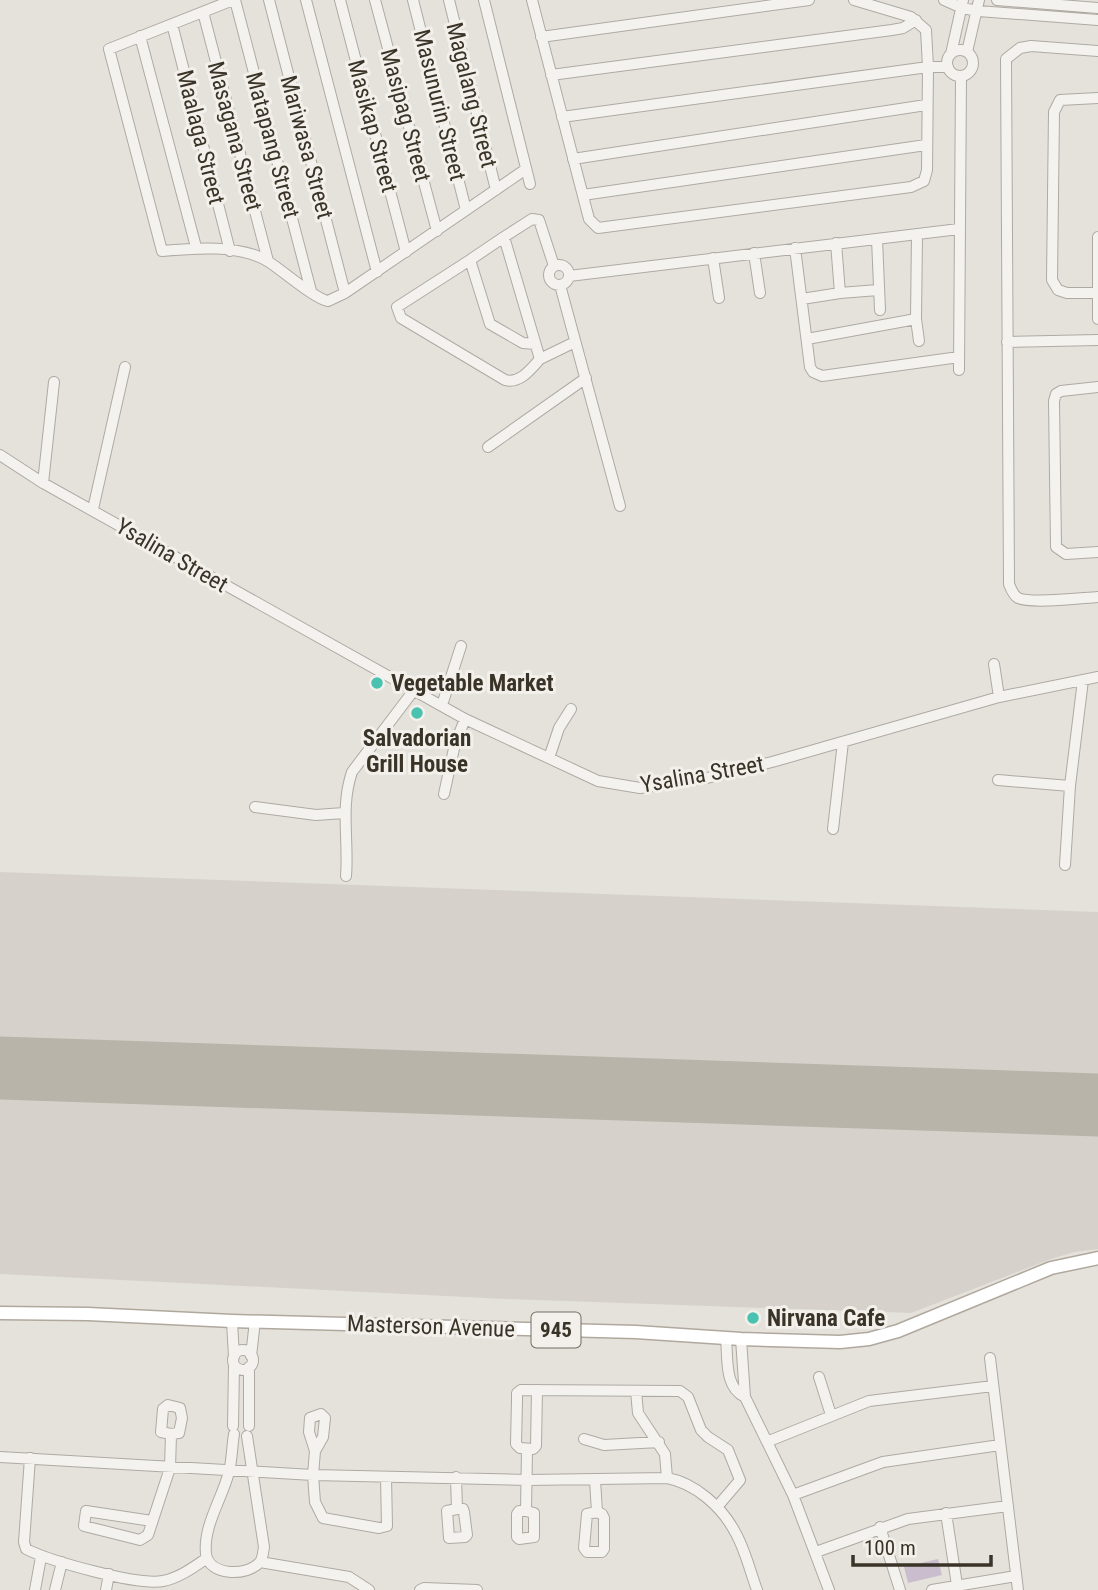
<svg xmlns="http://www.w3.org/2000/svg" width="1098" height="1590" viewBox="0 0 1098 1590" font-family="'Roboto Condensed',sans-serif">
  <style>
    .built { fill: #d6d2cb }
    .green { fill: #cabece }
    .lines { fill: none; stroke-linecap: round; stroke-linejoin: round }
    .runway { stroke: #b9b4aa; stroke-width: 63 }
    .minor-casing { stroke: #aeaaa2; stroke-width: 12 }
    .major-casing { stroke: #b0a89d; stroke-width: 15 }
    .minor { stroke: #f4f2ef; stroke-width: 10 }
    .major { stroke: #fff; stroke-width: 12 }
    .poi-dot { fill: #49c2b0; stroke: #f3f0eb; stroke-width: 2.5 }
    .labels { text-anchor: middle; stroke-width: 6; stroke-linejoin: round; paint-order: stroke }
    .shield { fill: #f3f0eb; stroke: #726c62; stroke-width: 2 }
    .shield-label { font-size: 21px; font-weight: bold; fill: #3a3327 }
    .street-label { font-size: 23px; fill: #3a3327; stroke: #f3f0eb }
    .poi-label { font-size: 23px; font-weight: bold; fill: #3a3327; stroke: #f3f0eb; text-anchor: start }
  </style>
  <rect width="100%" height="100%" fill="#e5e2dc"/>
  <path class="built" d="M 0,872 L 1098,912 L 1098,1249 L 1075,1252 L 1051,1259 L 911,1313 L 505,1299 L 0,1274 Z"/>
  <path class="green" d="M 938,1559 L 942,1575 L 908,1583 L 904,1567 Z"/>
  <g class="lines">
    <path class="runway" d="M 0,1068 L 1098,1105"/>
    <defs>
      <path id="minor" d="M 233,0 L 109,49 L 162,251 C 194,248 241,244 269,262 C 283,271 315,299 328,301 L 345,293 L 526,169
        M 235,0 L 311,291
        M 269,0 L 345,293
        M 306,0 L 377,272
        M 340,0 L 406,252
        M 375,0 L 437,231
        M 413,0 L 466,210
        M 449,0 L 496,190
        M 484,0 L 530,184
        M 532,0 L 589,219 L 598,228 L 911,187 L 924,181 L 927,170 L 928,67 L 926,30 L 911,17 L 854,0
        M 944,0 L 962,8 L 978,11 L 1098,20
        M 997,0 L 1098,8
        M 203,12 L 268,261
        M 172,24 L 230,251
        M 140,36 L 196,247
        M 541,37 L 809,0
        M947 63a13 13 0 1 1 26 0a13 13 0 1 1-26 0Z
        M 1098,51 L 1031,46 L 1020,48 L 1006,59 L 1009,584 C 1011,589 1013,595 1018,598 C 1032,604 1081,598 1098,597
        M 967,52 L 979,0
        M 951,54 L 963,0
        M 551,75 L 892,30 L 903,28 L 916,20
        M 1098,98 L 1060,100 L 1054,112 L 1052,280 L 1058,290 L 1067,293 L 1098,293
        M 562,117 L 928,67 L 948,67
        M 573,159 L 926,105
        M 583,195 L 926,145
        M 917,234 L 916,319 L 919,341
        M 1098,237 L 1098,319
        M 877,239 L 880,310
        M 836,243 L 840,293
        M 795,248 L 810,367 L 813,372 L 822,376 L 959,357
        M 754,253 L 760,293
        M 713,258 L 719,298
        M 470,260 L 504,237
        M549 275a10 10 0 1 1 20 0a10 10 0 1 1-20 0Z
        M 554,266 L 539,220 L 532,219 L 504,237 L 540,359 L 575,342
        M 569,276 L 959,229
        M 560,285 L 620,506
        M 802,299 L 840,293 L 878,290
        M 807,339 L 916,319
        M 1007,342 L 1098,340
        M 535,344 L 523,343 L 490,324 L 470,260 L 397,307 L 401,318 L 505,380 C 520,384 531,369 540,359
        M 959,370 L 961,76
        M 1098,387 L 1061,391 L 1056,394 L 1054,401 L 1056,547 L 1066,554 L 1098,552
        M 488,447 L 586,378
        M 0,455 L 43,483 L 465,719 L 598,781 L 640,788 L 707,778 L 772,762 L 999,697 L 1098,677
        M 43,483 L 54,382
        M 93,509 L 125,367
        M 994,664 L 999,697
        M 442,705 L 461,646
        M 549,758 L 559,728 L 571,709
        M 998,780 L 1070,786
        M 444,794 L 455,744 L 465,719
        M 255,807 L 316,815 L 344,813
        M 833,829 L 843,742
        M 1065,865 L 1070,786 L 1083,680
        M 346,876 C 349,841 340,807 352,772 L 414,690
        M 232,1321 L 234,1357
        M 726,1338 C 728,1359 724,1387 745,1397
        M 741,1339 L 745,1397 L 793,1495 L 829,1590
        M233 1360a10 10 0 1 1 20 0a10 10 0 1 1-20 0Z
        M 251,1356 L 255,1321
        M 990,1358 L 1018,1590
        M 819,1377 L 831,1415
        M 537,1390 L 536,1446 L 533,1449 L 520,1448 L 516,1444 L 517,1400 L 517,1393 L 521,1390 L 680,1391 L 688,1397 L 701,1430 L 708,1437 L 728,1450 L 740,1480 L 717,1507
        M 636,1391 L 638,1413 L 665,1454 L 667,1478
        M 233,1426 L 234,1365
        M 249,1426 L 249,1367
        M 234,1434 C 232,1446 232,1460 229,1472 C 222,1499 203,1526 206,1554 C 209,1576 247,1577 260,1562 C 263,1558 263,1552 264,1547 L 247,1436
        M 584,1439 L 604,1445 L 659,1442
        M 769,1441 L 869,1401 L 993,1386
        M 315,1451 L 309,1432 L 310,1418 L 321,1414 L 325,1418 L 323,1437 L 315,1451 L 313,1475 L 315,1502 L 323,1518 L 379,1528 L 387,1526 L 386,1477
        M 0,1457 L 313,1475 L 527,1480 L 667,1478 C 695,1483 722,1507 735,1532 C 745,1549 750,1571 757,1590
        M 30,1458 L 24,1542 L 26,1549 C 50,1561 138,1586 163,1581 C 179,1578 194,1567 207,1558
        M 456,1477 L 457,1509 L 463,1509 L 464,1512 L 467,1535 L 465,1537 L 449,1538 L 447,1511 L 457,1509
        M 595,1480 L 597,1512 L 602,1514 L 604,1518 L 604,1549 L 602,1552 L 587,1552 L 584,1548 L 587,1514 L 597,1512
        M 793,1495 L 883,1462 L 1000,1445
        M 526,1511 L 534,1513 L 534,1537 L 519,1539 L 517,1537 L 517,1514 L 519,1511 Z
        M 526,1511 L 527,1449
        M 946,1513 L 957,1585
        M 152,1521 L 86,1511 L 84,1526 L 140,1540 L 148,1535 L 170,1468 L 171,1434 L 179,1433 L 182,1418 L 180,1408 L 168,1405 L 163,1409 L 161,1432 L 171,1434
        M 880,1527 L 900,1590
        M 816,1552 L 908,1519 L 1008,1506
        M 260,1562 L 349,1577 L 369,1590
        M 35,1590 L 41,1557
        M 55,1590 L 62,1562
        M 106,1590 L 109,1574
        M 420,1590 L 424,1588 L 477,1590
        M 932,1590 L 1016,1576"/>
      <path id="major" d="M 0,1313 L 88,1314 L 232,1321 L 636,1332 L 741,1339 L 840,1342 L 869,1339 L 898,1331 L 1051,1268 L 1098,1258"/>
    </defs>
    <use href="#minor" class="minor-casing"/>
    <use href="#major" class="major-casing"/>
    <use href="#minor" class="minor"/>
    <use href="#major" class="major"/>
  </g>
  <g class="poi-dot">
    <circle cx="377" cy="683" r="7"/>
    <circle cx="417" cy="713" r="7"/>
    <circle cx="753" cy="1318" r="7"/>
  </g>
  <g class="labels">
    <rect class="shield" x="531.5" y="1312.5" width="49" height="35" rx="5"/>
    <g class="shield-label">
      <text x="556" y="1337">945</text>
    </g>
    <g class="street-label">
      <text transform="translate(472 95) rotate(76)" y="8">Magalang Street</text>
      <text transform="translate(440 105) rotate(76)" y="8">Masunurin Street</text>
      <text transform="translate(406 115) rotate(75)" y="8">Masipag Street</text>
      <text transform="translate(373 126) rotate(75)" y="8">Masikap Street</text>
      <text transform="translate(235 136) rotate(75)" y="8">Masagana Street</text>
      <text transform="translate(201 137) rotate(76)" y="8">Maalaga Street</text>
      <text transform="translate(273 145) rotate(75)" y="8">Matapang Street</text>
      <text transform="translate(307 147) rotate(75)" y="8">Mariwasa Street</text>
      <text transform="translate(172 555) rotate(30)" y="8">Ysalina Street</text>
      <text transform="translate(702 774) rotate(-10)" y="8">Ysalina Street</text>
      <text transform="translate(431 1326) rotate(2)" y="8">Masterson Avenue</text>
    </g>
    <g class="poi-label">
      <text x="391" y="691">Vegetable Market</text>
      <text x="417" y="746" text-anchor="middle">Salvadorian<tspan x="417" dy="26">Grill House</tspan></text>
      <text x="767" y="1326">Nirvana Cafe</text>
    </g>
  </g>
  <path d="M853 1555v10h138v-10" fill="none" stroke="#3a3327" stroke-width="3.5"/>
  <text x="864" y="1555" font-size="21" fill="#3a3327" stroke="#f3f0eb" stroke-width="5" paint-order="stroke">100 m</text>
</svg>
